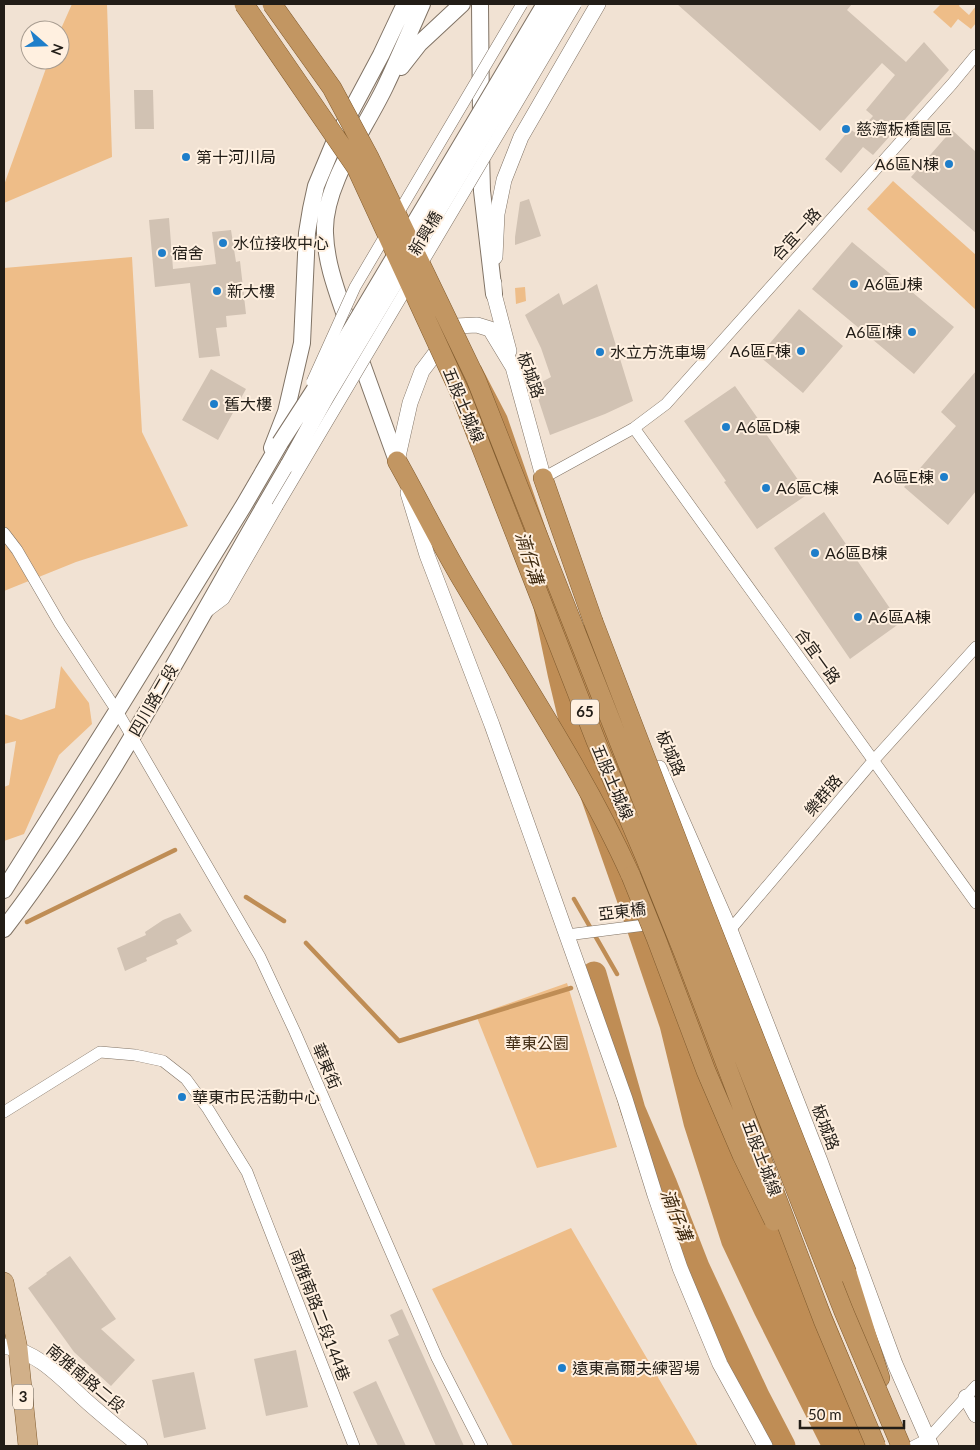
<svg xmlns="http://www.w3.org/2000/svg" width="980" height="1450" viewBox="0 0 980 1450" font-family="Lato,'Noto Sans TC',sans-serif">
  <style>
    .green { fill: #eebd88 }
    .water { fill: #bf8d55 }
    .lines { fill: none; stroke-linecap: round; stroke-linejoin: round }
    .stream { stroke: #bf8d55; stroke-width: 4.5 }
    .river { stroke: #bf8d55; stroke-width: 25 }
    .building { fill: #d1c2b3 }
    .minor-casing { stroke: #807365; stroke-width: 12 }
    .tertiary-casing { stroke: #807365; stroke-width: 16 }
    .secondary-casing { stroke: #807365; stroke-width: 18 }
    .primary-casing { stroke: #805b2e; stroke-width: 20 }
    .trunk-casing { stroke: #805b2e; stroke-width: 20 }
    .minor { stroke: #fff; stroke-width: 11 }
    .tertiary { stroke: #fff; stroke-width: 15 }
    .secondary { stroke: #fff; stroke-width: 16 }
    .primary { stroke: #d1b089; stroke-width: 19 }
    .trunk { stroke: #c29662; stroke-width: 19 }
    .minor-bridge-casing { stroke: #807365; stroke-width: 12; stroke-linecap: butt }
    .secondary-bridge-casing { stroke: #807365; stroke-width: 18; stroke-linecap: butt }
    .trunk-bridge-casing { stroke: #805b2e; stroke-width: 20; stroke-linecap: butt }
    .minor-bridge { stroke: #fff; stroke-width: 11 }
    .secondary-bridge { stroke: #fff; stroke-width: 16 }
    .trunk-bridge { stroke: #c29662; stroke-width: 19 }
    .poi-dot { fill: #1e7eca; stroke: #fff0e0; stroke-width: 2 }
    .labels { text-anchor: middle; stroke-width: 4; stroke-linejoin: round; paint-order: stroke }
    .shield { fill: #fff0e0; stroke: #645c53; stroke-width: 1 }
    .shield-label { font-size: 15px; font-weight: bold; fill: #221d17 }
    .poi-label { font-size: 16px; fill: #221d17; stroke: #fff0e0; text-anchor: start }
    .street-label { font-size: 16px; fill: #221d17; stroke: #fff0e0 }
    .park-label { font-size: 16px; fill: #422c13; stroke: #fff0e0 }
    .water-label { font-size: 18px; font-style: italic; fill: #3d280e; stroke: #fff0e0 }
  </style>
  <rect width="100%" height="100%" fill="#f1e2d3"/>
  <path class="green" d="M 72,4 L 107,4 L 112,157 L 4,203 L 4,185 L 49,60 L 60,60 L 60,31 Z
    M 941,4 L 960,4 L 959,6 L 969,15 L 976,6 L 976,23 L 971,29 L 958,19 L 951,28 L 933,12 Z
    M 893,181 L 976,255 L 976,310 L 867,209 Z
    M 132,257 L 142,432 L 188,526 L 76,562 L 4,591 L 4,268 Z
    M 525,287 L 526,301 L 516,304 L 515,288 Z
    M 61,666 L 89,703 L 92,724 L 59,755 L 24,834 L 4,841 L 4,787 L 9,785 L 16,741 L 4,744 L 4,714 L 21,720 L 55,708 Z
    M 567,983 L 617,1147 L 537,1168 L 476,1015 Z
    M 571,1228 L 698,1446 L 513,1446 L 432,1289 Z"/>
  <path class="water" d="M 468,356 L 481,366 L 507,416 L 615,729 L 649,810 L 681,968 L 764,1139 L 794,1223 L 886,1446 L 821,1446 L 755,1315 L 722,1245 L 684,1126 L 660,1028 L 620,910 L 569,765 L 548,677 L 530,591 L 451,363 L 457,357 Z"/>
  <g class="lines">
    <path class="stream" d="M 246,897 L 284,921
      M 574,899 L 617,974
      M 27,922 L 175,850
      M 306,943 L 399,1041 L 571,988"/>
    <path class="river" d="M 594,974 L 633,1110 L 665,1185 L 697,1267 L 757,1396 L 783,1446"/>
  </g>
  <path class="building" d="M 677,4 L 852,4 L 847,10 L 906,62 L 924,42 L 949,70 L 873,155 L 863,147 L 841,173 L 825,159 L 850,129 L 857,134 L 873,116 L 866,110 L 895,75 L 882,63 L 820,131 Z
    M 134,90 L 153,90 L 154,129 L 135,129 Z
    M 952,130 L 976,152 L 976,233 L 911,177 Z
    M 529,199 L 541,236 L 515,245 L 515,237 L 520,202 Z
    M 169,218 L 173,269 L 216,264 L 212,232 L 231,230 L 236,262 L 240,261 L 246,314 L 226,316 L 227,327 L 216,328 L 220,356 L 199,358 L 190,283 L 155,287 L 149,220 Z
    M 852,242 L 954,327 L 914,374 L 812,289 Z
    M 597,284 L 633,401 L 605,414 L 550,435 L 534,386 L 551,377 L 541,348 L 525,315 L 559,293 L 563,305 Z
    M 799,309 L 843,346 L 803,393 L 759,356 Z
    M 211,369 L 246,389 L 218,440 L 182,420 Z
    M 976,371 L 976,491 L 948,525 L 904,487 L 956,426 L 941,412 Z
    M 735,386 L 768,433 L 766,434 L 808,494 L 757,529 L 724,482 L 726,481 L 684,421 Z
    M 824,512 L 900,623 L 850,659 L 774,548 Z
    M 180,913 L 192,931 L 176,940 L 178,944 L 146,958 L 147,961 L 125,971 L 117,948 L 146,935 L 145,932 L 163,920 Z
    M 70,1256 L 116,1319 L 101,1329 L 135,1360 L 111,1386 L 74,1352 L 28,1288 L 47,1274 L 46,1273 Z
    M 402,1309 L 464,1446 L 436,1446 L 388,1340 L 399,1335 L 390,1315 Z
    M 296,1350 L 308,1407 L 266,1416 L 254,1359 Z
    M 194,1372 L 206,1429 L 164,1438 L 152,1380 Z
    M 376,1381 L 406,1446 L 378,1446 L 353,1392 Z"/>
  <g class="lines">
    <defs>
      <path id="minor" d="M 634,428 L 976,903
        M 543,478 L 634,428 L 666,404 L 952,84 L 976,55
        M 4,533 L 17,550 L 60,624 L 117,711 L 260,957 L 295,1032 L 437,1358 L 482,1446
        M 208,611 L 224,599 L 277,507
        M 724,928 L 730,930 L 873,761 L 976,647
        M 567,935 L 676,921
        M 4,1112 L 100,1052 L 135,1055 L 163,1061 L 186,1079 L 208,1109 L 247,1172 L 354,1446
        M 914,1446 L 928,1439 L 976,1386"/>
      <path id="tertiary" d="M 495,257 L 497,214 L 504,180 L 521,137 L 598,4
        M 494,283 L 494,294 L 509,351
        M 399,466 L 397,461 L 410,403 L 422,371 L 456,326 L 477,325 L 490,329 L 513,367 L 546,487
        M 408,493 L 427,555 L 492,725 L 625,1099 L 655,1195 L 680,1268 L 720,1364 L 765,1446
        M 659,768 L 730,930 L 820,1161 L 895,1364 L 931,1446
        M 4,1346 C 42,1353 64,1382 92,1406 C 108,1420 124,1433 140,1446
        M 966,1397 L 976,1415"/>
      <path id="secondary" d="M 480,4 L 481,117
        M 401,67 L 419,44 L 462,4
        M 481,154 L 482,191 L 494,294
        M 348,324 C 338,294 326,265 325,233 C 323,185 365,129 385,87 C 398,60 410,31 422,4
        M 357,350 L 397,461
        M 272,448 L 286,412 L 302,343 L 307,233 L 311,209 L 316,186 L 334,143 L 381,55 L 405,4
        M 4,890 L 117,711 L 244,505 L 280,443
        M 4,929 C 114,785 197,620 289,464"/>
      <path id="primary" d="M 4,1282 L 18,1349 L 28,1446"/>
      <path id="trunk" d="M 397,461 C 419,500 439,541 462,580 C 520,678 584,772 631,876
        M 543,478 L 593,621
        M 847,1273 L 880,1378"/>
    </defs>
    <use href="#minor" class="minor-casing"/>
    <use href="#tertiary" class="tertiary-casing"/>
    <use href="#secondary" class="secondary-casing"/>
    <use href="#primary" class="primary-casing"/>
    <use href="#trunk" class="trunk-casing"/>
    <use href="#minor" class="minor"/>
    <use href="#tertiary" class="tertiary"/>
    <use href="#secondary" class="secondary"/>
    <use href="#primary" class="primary"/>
    <use href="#trunk" class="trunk"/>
    <defs>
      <path id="minor-bridge" d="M 396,217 L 522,4
        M 420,267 L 576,4
        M 312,382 L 355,287 L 388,231
        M 277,507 L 411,281"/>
      <path id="secondary-bridge" d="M 280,443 L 326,372 L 545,4
        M 289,464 L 326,397 L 562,4"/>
      <path id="trunk-bridge" d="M 244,4 L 356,167 L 461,395 L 596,741 L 645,857 L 684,954 L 823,1320 L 876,1446
        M 272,4 L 332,88 L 370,159 L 476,379 L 844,1312 L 901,1446
        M 593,621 L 702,905 L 847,1273
        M 631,876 L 656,938 L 706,1071 L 742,1155 L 774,1221"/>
    </defs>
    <use href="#minor-bridge" class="minor-bridge-casing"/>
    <use href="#secondary-bridge" class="secondary-bridge-casing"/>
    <use href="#trunk-bridge" class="trunk-bridge-casing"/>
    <use href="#minor-bridge" class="minor-bridge"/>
    <use href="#secondary-bridge" class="secondary-bridge"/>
    <use href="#trunk-bridge" class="trunk-bridge"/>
  </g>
  <g class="poi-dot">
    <circle cx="846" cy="129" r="5"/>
    <circle cx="186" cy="157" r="5"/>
    <circle cx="949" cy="164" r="5"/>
    <circle cx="223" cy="243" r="5"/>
    <circle cx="162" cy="253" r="5"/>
    <circle cx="854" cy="284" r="5"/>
    <circle cx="217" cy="291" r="5"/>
    <circle cx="912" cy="332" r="5"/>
    <circle cx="801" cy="351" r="5"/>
    <circle cx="600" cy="352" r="5"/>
    <circle cx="214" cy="404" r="5"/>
    <circle cx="726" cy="427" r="5"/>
    <circle cx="944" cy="477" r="5"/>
    <circle cx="766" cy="488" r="5"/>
    <circle cx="815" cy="553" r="5"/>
    <circle cx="858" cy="617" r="5"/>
    <circle cx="182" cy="1097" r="5"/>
    <circle cx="562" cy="1368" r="5"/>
  </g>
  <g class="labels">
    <g class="shield">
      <rect x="571" y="699.5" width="28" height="25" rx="4"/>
      <rect x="13" y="1384.5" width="20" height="25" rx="4"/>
    </g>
    <g class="shield-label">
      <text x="585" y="717">65</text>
      <text x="23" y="1402">3</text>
    </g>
    <g class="poi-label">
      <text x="856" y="135">慈濟板橋園區</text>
      <text x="196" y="163">第十河川局</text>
      <text x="939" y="170" text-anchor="end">A6區N棟</text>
      <text x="233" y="249">水位接收中心</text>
      <text x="172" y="259">宿舍</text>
      <text x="864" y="290">A6區J棟</text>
      <text x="227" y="297">新大樓</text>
      <text x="902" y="338" text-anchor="end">A6區I棟</text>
      <text x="791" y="357" text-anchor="end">A6區F棟</text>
      <text x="610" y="358">水立方洗車場</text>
      <text x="224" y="410">舊大樓</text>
      <text x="736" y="433">A6區D棟</text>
      <text x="934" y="483" text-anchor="end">A6區E棟</text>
      <text x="776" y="494">A6區C棟</text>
      <text x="825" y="559">A6區B棟</text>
      <text x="868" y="623">A6區A棟</text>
      <text x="192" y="1103">華東市民活動中心</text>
      <text x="572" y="1374">遠東高爾夫練習場</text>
    </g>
    <g class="street-label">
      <text transform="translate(425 233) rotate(-59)" y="6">新興橋</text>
      <text transform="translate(796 234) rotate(-48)" y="6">合宜一路</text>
      <text transform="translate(531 375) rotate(70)" y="6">板城路</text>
      <text transform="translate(464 405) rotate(67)" y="6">五股土城線</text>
      <text transform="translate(818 656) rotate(54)" y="6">合宜一路</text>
      <text transform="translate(153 700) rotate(-60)" y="6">四川路二段</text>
      <text transform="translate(671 753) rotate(66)" y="6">板城路</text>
      <text transform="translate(613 782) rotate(67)" y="6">五股土城線</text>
      <text transform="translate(823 795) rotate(-50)" y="6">樂群路</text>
      <text transform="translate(622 911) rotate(-7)" y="6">亞東橋</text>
      <text transform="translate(327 1066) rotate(67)" y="6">華東街</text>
      <text transform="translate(826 1127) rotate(69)" y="6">板城路</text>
      <text transform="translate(762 1158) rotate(69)" y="6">五股土城線</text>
      <text transform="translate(320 1315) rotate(69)" y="6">南雅南路二段144巷</text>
      <text transform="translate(86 1378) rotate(40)" y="6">南雅南路二段</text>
    </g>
    <g class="park-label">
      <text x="537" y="1049">華東公園</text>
    </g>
    <g class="water-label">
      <text transform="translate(529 558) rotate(73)" y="6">湳仔溝</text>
      <text transform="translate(676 1215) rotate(68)" y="6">湳仔溝</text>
    </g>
  </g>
  <rect width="980" height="1450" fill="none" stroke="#221d17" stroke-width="10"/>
  <g transform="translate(45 45) rotate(110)"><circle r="24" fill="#fff0e0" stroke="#a79c90"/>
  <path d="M0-4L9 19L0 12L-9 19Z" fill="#1e7eca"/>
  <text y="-8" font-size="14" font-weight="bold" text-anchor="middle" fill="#221d17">N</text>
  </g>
  <path d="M800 1420v8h104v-8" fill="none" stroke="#221d17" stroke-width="2.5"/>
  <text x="808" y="1420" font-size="15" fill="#221d17" stroke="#fff0e0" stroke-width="4" paint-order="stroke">50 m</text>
</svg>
